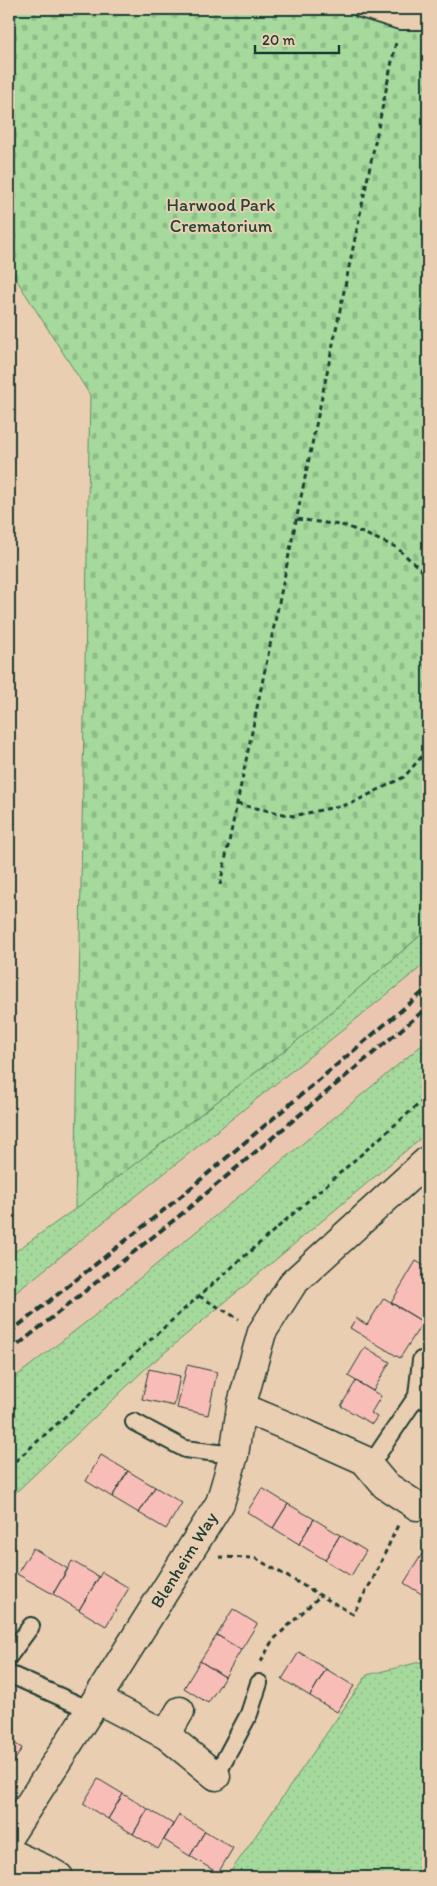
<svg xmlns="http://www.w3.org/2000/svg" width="437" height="1886" viewBox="0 0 437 1886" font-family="Itim,sans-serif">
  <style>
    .built { fill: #eac6b0 }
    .green { fill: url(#green-dots); stroke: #628c68 }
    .cemetery { fill: url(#cemetery-stones); stroke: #628c68 }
    .building { fill: #f9bdb8; stroke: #1f3d34 }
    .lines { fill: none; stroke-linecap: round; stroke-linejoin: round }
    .service-casing { stroke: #1f3d34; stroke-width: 20 }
    .minor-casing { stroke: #1f3d34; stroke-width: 31 }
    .path { stroke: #1f3d34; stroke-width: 3; stroke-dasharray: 5 4; stroke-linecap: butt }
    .service { stroke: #eaceb1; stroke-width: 16 }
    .minor { stroke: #eaceb1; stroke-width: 28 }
    .rail { stroke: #1f3d34; stroke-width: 4; stroke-dasharray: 8 4; stroke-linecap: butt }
    .labels { text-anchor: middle; stroke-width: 4; stroke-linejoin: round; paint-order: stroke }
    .park-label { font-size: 18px; fill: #264539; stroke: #eaceb1 }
    .street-label { font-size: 18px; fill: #1f3d34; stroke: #eaceb1 }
  </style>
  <defs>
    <pattern id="green-dots" width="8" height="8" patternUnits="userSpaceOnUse" patternTransform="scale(1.25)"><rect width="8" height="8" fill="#a6da9d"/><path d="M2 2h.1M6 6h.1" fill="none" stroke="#8ebc88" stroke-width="1.8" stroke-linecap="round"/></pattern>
    <pattern id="cemetery-stones" width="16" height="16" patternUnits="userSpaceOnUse" patternTransform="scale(1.25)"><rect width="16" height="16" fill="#a6da9d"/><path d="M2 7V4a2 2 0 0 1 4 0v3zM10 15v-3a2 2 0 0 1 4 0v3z" fill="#8ebc88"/></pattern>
  </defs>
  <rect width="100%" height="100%" fill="#eaceb1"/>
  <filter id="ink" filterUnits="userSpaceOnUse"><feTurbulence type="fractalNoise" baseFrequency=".02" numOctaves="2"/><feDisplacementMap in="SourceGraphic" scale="10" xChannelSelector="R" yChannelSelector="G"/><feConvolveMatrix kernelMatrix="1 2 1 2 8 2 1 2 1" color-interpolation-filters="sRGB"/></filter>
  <g filter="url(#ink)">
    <path class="built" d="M 428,929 L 428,1070 L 9,1430 L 9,1256 L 75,1209 L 292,1045 Z"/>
    <path class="green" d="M 428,929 L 428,961 L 426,963 L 9,1298 L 9,1256 L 75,1209 L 292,1045 Z
      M 428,1040 L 428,1132 L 145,1369 L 9,1499 L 9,1382 L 94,1316 Z
      M 428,1660 L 428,1877 L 227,1877 L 367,1675 Z"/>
    <path class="cemetery" d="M 9,9 L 428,9 L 428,929 L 292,1045 L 75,1209 L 90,395 L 9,268 Z"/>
    <path class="building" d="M 416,1261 L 428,1268 L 428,1313 L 423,1322 L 391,1303 Z
      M 384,1298 L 423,1322 L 400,1358 L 350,1328 L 356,1318 L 367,1325 Z
      M 365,1347 L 390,1362 L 373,1391 L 348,1376 Z
      M 187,1365 L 217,1372 L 208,1415 L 177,1408 Z
      M 149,1369 L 180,1376 L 174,1406 L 142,1399 Z
      M 356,1381 L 381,1396 L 371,1413 L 377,1417 L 372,1424 L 341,1406 Z
      M 101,1455 L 128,1471 L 112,1497 L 86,1481 Z
      M 128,1471 L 155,1487 L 139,1513 L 112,1497 Z
      M 155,1487 L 182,1503 L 166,1529 L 139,1513 Z
      M 262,1488 L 288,1504 L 273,1528 L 247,1512 Z
      M 288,1504 L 314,1519 L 299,1544 L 273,1528 Z
      M 314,1519 L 340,1535 L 325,1560 L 299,1544 Z
      M 340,1535 L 366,1551 L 351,1576 L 325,1560 Z
      M 428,1543 L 428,1558 L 422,1554 Z
      M 33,1548 L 68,1569 L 53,1594 L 17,1574 Z
      M 422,1554 L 428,1558 L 428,1598 L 404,1583 Z
      M 72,1561 L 99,1577 L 79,1610 L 53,1594 Z
      M 102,1572 L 129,1588 L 106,1626 L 79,1610 Z
      M 233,1609 L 257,1624 L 241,1650 L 217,1635 Z
      M 217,1635 L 241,1650 L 225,1677 L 200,1661 Z
      M 299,1652 L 326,1669 L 310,1696 L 282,1679 Z
      M 200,1661 L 225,1677 L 208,1703 L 184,1688 Z
      M 326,1669 L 354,1686 L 337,1712 L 310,1696 Z
      M 9,1740 L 22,1748 L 9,1770 Z
      M 98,1779 L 123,1794 L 108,1819 L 83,1804 Z
      M 123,1794 L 148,1809 L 133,1834 L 108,1819 Z
      M 148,1809 L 173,1824 L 158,1849 L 133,1834 Z
      M 179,1815 L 205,1831 L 190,1856 L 164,1840 Z
      M 205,1831 L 233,1848 L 218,1873 L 190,1856 Z"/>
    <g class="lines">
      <defs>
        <path id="service" d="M 361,9 L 400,21 L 428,21
          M 417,1396 L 421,1360
          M 134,1422 L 185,1449 L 234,1455
          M 369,1467 L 417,1396 L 428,1402
          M 9,1656 L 31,1626
          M 9,1674 L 90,1710
          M 216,1776 L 249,1714 L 259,1683"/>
        <path id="minor" d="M 241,1407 L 299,1431 L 364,1460 L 385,1485 L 417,1506
          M 97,1699 L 166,1735 L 216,1776
          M 166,1735 L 180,1711
          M 9,1836 L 90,1710 L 220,1503 L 234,1455 L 241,1407 L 262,1332 L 293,1283 L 428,1160
          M 9,1853 L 49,1871 L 59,1877"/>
      </defs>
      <use href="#service" class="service-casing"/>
      <use href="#minor" class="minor-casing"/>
      <path class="path" d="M 297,519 L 346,526 L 396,547 L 428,576
        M 237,804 L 293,816 L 350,804 L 404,777 L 424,754 L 428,744
        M 220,885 L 396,42
        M 199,1296 L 239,1319
        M 9,1467 L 199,1296 L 428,1096
        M 219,1557 L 255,1558 L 353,1614 L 373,1579 L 398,1525
        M 261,1662 L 272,1641 L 320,1596"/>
      <use href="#service" class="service"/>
      <use href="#minor" class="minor"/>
      <path class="rail" d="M 9,1333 L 174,1202 L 428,988
        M 9,1352 L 184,1212 L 428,1007"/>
    </g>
  </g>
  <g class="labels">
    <g class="park-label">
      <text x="221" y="211">Harwood Park<tspan x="221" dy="21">Crematorium</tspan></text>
    </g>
    <g class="street-label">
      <text transform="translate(184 1560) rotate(-58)" y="6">Blenheim Way</text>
    </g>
  </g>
  <rect width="437" height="1886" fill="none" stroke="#eaceb1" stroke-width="30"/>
  <rect x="15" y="15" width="407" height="1856" fill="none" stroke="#1f3d34" stroke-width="2" filter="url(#ink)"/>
  <path d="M255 45v8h84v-8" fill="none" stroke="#1f3d34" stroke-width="2.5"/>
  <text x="262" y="45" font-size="15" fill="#1f3d34" stroke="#eaceb1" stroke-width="4" paint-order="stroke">20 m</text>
</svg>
